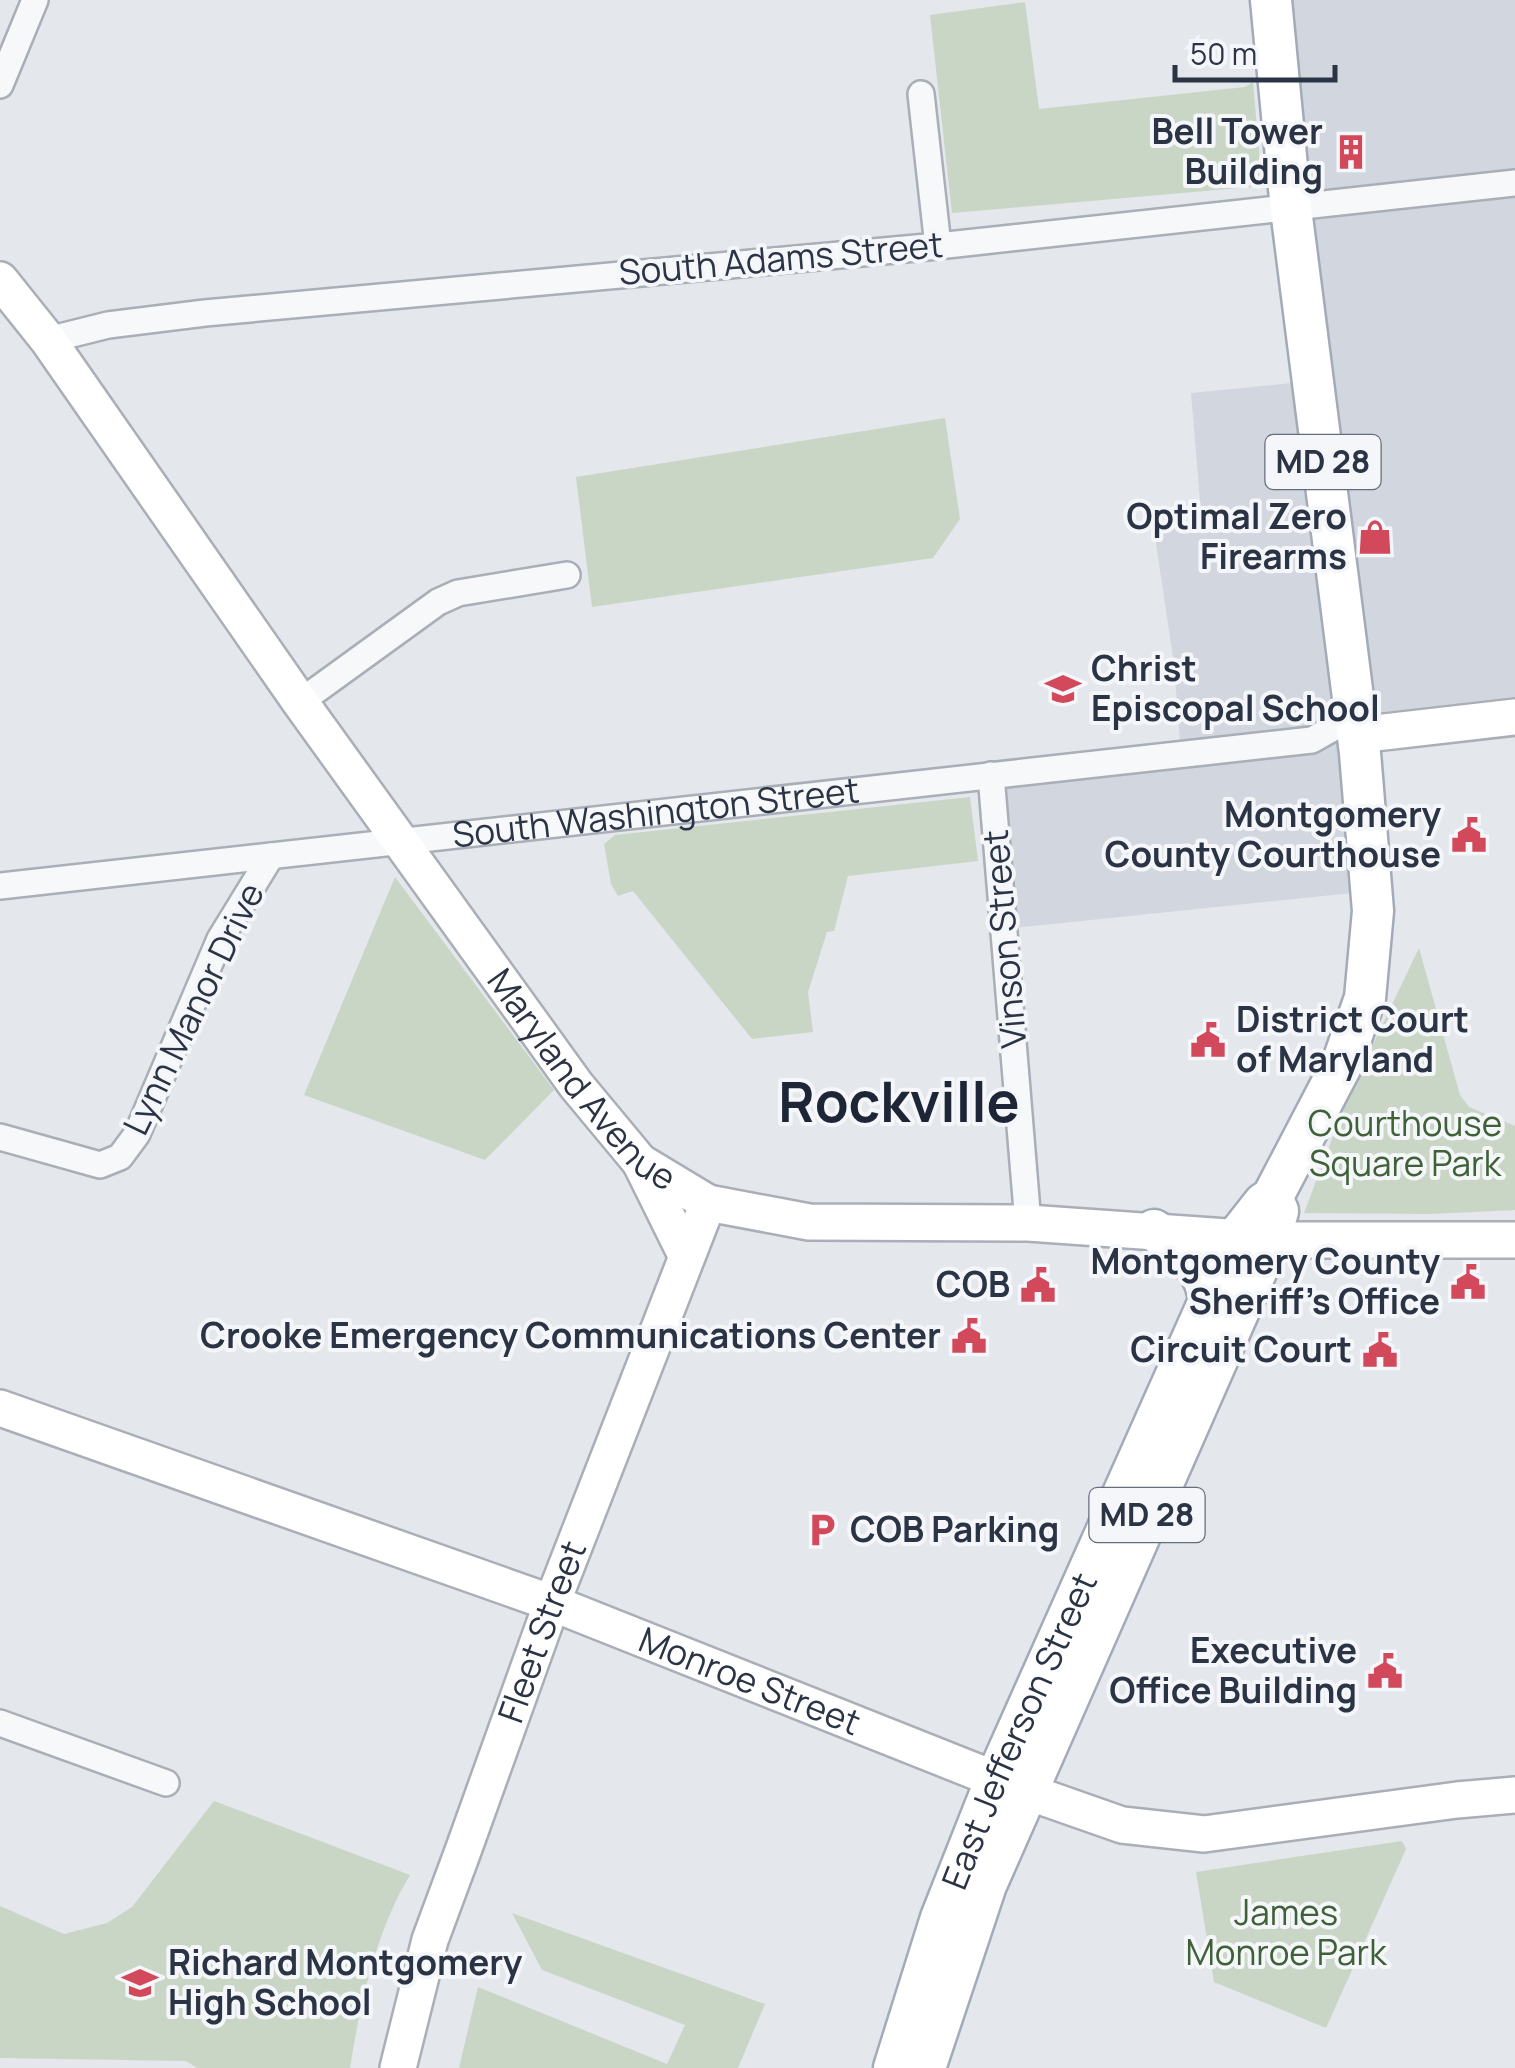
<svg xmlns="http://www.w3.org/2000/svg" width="1515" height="2068" viewBox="0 0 1515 2068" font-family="Manrope,sans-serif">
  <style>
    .built { fill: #d2d6de }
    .green { fill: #c9d6c5 }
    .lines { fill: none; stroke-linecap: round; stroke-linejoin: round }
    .street-casing { stroke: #a9aeb7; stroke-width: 30 }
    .secondary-casing { stroke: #a9aeb7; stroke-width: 40 }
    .primary-casing { stroke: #a3abb8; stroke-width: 45 }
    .street { stroke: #f7f8fa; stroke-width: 25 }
    .secondary { stroke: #fff; stroke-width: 35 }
    .primary { stroke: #fff; stroke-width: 40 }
    .labels { text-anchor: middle; stroke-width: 8; stroke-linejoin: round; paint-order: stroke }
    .shield { fill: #f4f6f9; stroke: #676e7b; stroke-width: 2.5 }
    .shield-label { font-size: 32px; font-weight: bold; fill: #2b3445 }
    .poi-label { font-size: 35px; font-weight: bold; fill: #2b3445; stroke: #f4f6f9; text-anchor: end }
    .street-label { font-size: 35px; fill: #2b3445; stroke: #f4f6f9 }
    .park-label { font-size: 35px; fill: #3f6138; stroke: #f4f6f9 }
    .town-label { font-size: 55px; font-weight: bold; fill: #1d2536; stroke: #f4f6f9 }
  </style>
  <rect width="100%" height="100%" fill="#e4e7ec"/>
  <path class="built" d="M 1271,0 L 1515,0 L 1515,717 L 1358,735 L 1372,891 L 1004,929 L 991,775 L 1181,754 L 1174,664 L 1154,530 L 1202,525 L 1191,393 L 1312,381 Z"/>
  <path class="green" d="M 1025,2 L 1039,109 L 1245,87 L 1253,82 L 1262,186 L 952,213 L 930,15 Z
    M 945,418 L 960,519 L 933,558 L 592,607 L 576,477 Z
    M 970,797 L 978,861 L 848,876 L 834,931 L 827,932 L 808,992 L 813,1032 L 752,1039 L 633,891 L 618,896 L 611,884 L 604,844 L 615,835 Z
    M 395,877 L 554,1090 L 485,1160 L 304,1095 Z
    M 1419,948 L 1460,1095 L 1469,1107 L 1515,1126 L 1515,1210 L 1430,1214 L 1304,1213 L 1347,1099 Z
    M 214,1801 L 410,1875 C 376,1931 360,2004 350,2068 L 197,2068 L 186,2061 L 0,2058 L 0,1906 L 64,1934 L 107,1923 L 132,1907 Z
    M 1402,1841 L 1406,1849 L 1326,2028 L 1214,1982 L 1196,1872 Z
    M 512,1913 L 765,2004 L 738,2068 L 459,2068 L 478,1987 L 667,2064 L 685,2025 L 542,1970 Z"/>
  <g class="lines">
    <defs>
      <g id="street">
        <path d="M 0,85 L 35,0"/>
        <path d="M 921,94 L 938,246"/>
        <path d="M 48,340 L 108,325 L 205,313 L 938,246 L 1515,183"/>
        <path d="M 300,702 L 438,602 L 458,593 L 567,575"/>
        <path d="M 991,775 L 1028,1223"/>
        <path id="s1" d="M 0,886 L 1312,740 L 1356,715"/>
        <path d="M 0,1137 L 100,1165 L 120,1157 L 137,1134 L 220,939 L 271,856"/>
        <path d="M 0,1723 L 166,1783"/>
      </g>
      <g id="secondary">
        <path id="s2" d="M 0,280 L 48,340 L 300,702 L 576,1085 L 640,1162 L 708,1203 L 809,1222 L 1028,1223 L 1270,1240 L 1515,1240"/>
        <path d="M 1358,735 L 1515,717"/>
        <path d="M 640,1162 L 686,1255"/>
        <path id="s3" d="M 0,1408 L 552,1603 L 1025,1791 L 1122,1825 L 1204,1834 L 1457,1800 L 1515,1795"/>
        <path id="s4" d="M 398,2068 L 430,1940 L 463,1851 L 552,1603 L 708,1203"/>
      </g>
      <g id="primary">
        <path d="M 1154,1230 C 1180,1251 1206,1265 1209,1301"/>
        <path id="s5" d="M 894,2068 L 941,1918 L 996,1779 L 1238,1236 L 1264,1203 L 1272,1198 L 1342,1064 L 1365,998 L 1373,911 L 1360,753 L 1291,209 L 1271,0"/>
        <path d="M 925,2068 L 986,1885 L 1270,1240 L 1278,1211 L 1272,1198"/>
      </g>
    </defs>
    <use href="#street" class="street-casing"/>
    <use href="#secondary" class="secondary-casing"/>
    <use href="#primary" class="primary-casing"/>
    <use href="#street" class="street"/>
    <use href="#secondary" class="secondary"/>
    <use href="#primary" class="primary"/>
  </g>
  <defs>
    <symbol id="building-bare" viewBox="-9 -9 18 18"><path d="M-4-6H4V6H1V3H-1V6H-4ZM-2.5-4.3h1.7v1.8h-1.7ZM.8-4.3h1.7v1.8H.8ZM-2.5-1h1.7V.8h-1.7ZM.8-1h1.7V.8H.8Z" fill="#d1495b" stroke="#f4f6f9" stroke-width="2.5" paint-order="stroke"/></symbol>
    <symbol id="shop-bare" viewBox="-9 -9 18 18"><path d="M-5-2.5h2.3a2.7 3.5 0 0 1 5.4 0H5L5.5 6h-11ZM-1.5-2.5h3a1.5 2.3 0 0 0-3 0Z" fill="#d1495b" stroke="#f4f6f9" stroke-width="2.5" paint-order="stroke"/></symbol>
    <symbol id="school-bare" viewBox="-9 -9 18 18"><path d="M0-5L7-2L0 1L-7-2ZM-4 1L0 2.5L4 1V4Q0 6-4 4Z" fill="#d1495b" stroke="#f4f6f9" stroke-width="2.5" paint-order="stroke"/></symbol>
    <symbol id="civic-bare" viewBox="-9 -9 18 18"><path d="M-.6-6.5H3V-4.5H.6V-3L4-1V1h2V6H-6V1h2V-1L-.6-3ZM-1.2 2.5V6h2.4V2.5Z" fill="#d1495b" stroke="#f4f6f9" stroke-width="2.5" paint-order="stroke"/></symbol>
    <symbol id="parking-bare" viewBox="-9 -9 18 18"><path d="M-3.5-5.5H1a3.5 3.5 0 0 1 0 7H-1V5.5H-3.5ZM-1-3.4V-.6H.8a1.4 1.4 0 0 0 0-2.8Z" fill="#d1495b" stroke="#f4f6f9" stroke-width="2.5" paint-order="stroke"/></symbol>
  </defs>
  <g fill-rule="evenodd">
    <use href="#building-bare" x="1326" y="127" width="50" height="50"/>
    <use href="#shop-bare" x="1350" y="512" width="50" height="50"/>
    <use href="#school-bare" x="1038" y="664" width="50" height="50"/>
    <use href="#civic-bare" x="1444" y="810" width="50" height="50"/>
    <use href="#civic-bare" x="1183" y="1015" width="50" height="50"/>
    <use href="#civic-bare" x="1443" y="1257" width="50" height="50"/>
    <use href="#civic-bare" x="1013" y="1260" width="50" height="50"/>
    <use href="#civic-bare" x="944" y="1311" width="50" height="50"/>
    <use href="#civic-bare" x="1355" y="1325" width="50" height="50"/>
    <use href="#parking-bare" x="797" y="1505" width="50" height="50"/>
    <use href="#civic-bare" x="1360" y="1646" width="50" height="50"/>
    <use href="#school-bare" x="115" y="1958" width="50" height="50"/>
  </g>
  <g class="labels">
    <g class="shield">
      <rect x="1265.5" y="435" width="115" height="54" rx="8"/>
      <rect x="1089.5" y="1488" width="115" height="54" rx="8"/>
    </g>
    <g class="shield-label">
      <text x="1323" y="473">MD 28</text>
      <text x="1147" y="1526">MD 28</text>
    </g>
    <g class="poi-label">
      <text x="1323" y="144">Bell Tower<tspan x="1323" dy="40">Building</tspan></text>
      <text x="1347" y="529">Optimal Zero<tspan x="1347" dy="40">Firearms</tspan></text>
      <text x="1091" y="681" text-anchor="start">Christ<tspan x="1091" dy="40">Episcopal School</tspan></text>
      <text x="1441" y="827">Montgomery<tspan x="1441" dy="40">County Courthouse</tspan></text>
      <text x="1236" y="1032" text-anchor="start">District Court<tspan x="1236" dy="40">of Maryland</tspan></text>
      <text x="1440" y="1274">Montgomery County<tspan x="1440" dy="40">Sheriff's Office</tspan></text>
      <text x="1010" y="1297">COB</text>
      <text x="941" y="1348">Crooke Emergency Communications Center</text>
      <text x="1352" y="1362">Circuit Court</text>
      <text x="850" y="1542" text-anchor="start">COB Parking</text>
      <text x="1357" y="1663">Executive<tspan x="1357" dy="40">Office Building</tspan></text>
      <text x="168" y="1975" text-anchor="start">Richard Montgomery<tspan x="168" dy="40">High School</tspan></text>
    </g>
    <g class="street-label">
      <text transform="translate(781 259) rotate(-5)" y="12">South Adams Street</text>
      <text dy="12" stroke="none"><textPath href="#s1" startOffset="660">South Washington Street</textPath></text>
      <text transform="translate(1005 939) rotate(-95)" y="12">Vinson Street</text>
      <text transform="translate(194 1009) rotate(-64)" y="12">Lynn Manor Drive</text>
      <text dy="12" stroke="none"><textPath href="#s2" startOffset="990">Maryland Avenue</textPath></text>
      <text dy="12" stroke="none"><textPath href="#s4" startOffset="460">Fleet Street</textPath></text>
      <text dy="12" stroke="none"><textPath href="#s3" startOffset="798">Monroe Street</textPath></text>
      <text dy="12" stroke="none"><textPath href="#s5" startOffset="360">East Jefferson Street</textPath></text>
    </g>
    <g class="park-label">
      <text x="1405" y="1136">Courthouse<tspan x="1405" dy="40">Square Park</tspan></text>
      <text x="1286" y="1925">James<tspan x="1286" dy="40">Monroe Park</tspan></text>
    </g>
    <g class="town-label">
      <text x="899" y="1122">Rockville</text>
    </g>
  </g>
  <path d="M1175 65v15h160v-15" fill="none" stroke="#2b3445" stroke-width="5"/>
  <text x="1190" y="65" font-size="30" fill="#2b3445" stroke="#f4f6f9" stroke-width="8" paint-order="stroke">50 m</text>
</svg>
